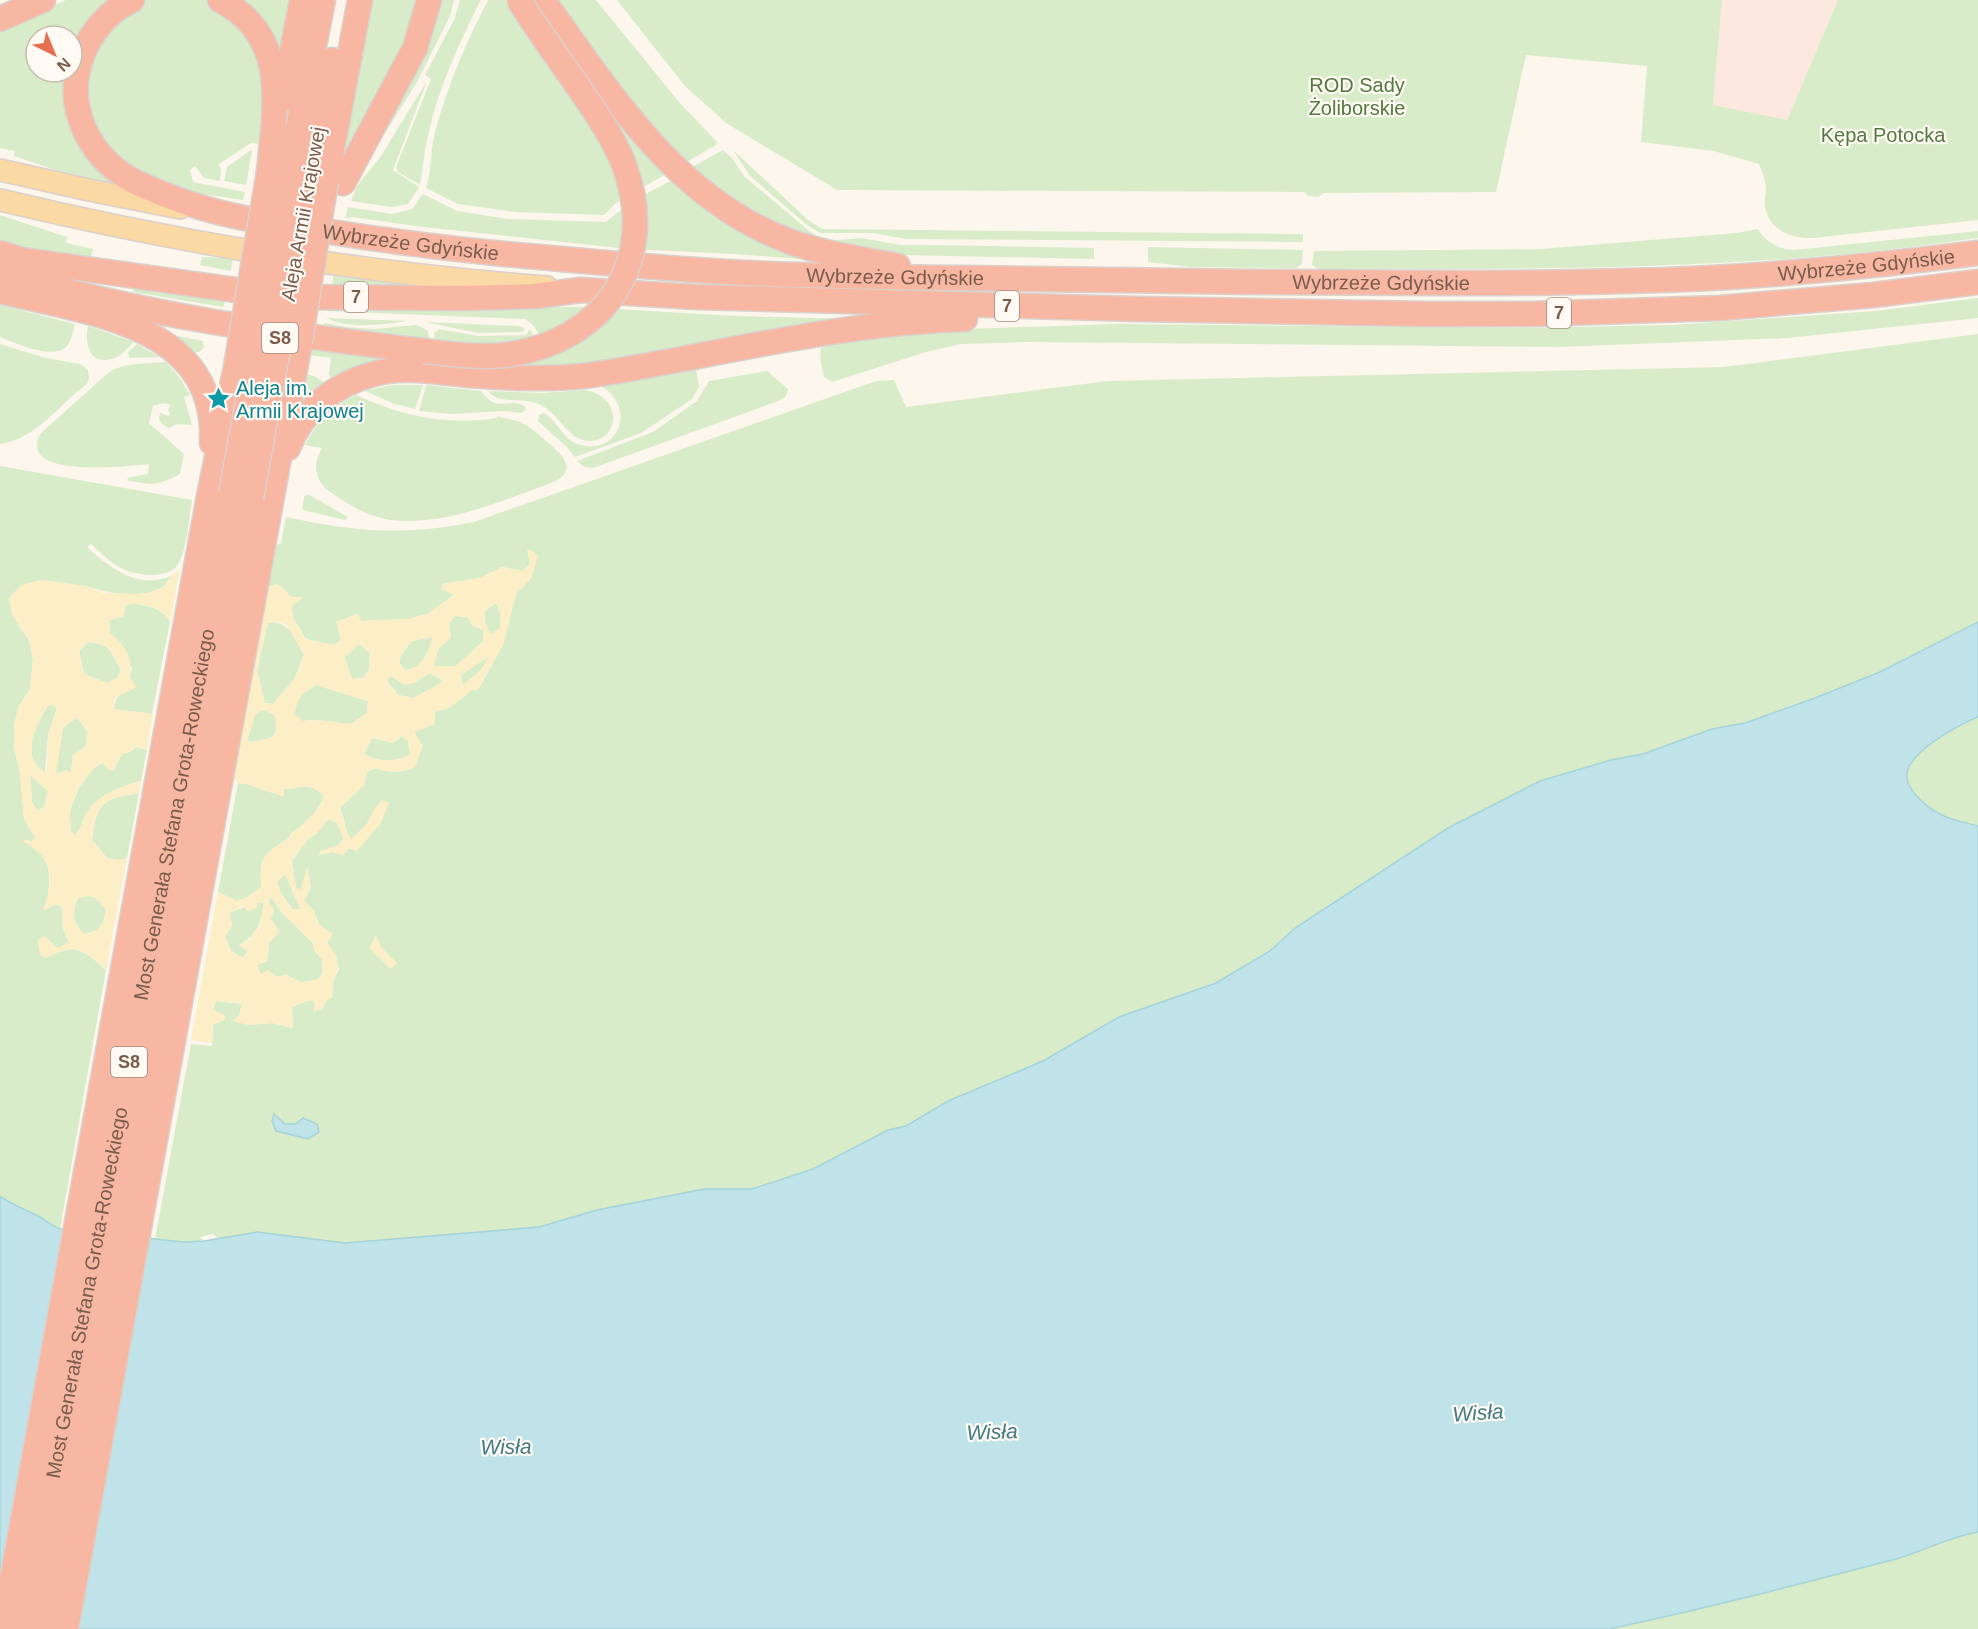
<svg xmlns="http://www.w3.org/2000/svg" width="1978" height="1629" viewBox="0 0 1978 1629" font-family="Arial,sans-serif">
  <style>
    .commercial { fill: #fde8e0 }
    .green { fill: #d8ecc9; fill-rule: evenodd }
    .sand { fill: #fcefc7; fill-rule: evenodd }
    .water { fill: #bfe3e8; stroke: #a5d3da; stroke-width: 1.5 }
    .lines { fill: none; stroke-linecap: round; stroke-linejoin: round }
    .primary-casing { stroke: #dad1cd; stroke-width: 24 }
    .highway-casing { stroke: #dad1cd; stroke-width: 27 }
    .primary { stroke: #fbd9a5; stroke-width: 21 }
    .highway { stroke: #f7b7a3; stroke-width: 24 }
    .highway-bridge-casing { stroke: #dad1cd; stroke-width: 27; stroke-linecap: butt }
    .highway-bridge { stroke: #f7b7a3; stroke-width: 24 }
    .labels { text-anchor: middle; stroke-width: 4.5; stroke-linejoin: round; paint-order: stroke }
    .shield { fill: #fffaf3; stroke: #a28b7f; stroke-width: 1.5 }
    .shield-label { font-size: 18px; font-weight: bold; fill: #7a5c4d }
    .park-label { font-size: 20px; fill: #537a41; stroke: #fffaf3 }
    .street-label { font-size: 20px; fill: #7a5c4d; stroke: #fffaf3 }
    .culture-label { font-size: 20px; fill: #0d838f; stroke: #fffaf3; text-anchor: start }
    .water-label { font-size: 21px; font-style: italic; fill: #437c86; stroke: #fffaf3 }
  </style>
  <rect width="100%" height="100%" fill="#fdf6ec"/>
  <path class="commercial" d="M 1722,0 L 1838,0 L 1787,120 L 1713,106 Z"/>
  <path class="green" d="M 66,0 L 294,0 L 283,55 L 268,87 L 260,144 L 251,143 L 219,164 L 221,170 L 220,181 L 204,178 L 195,166 L 190,170 L 193,182 L 245,192 L 243,200 L 194,193 L 150,180 L 116,159 L 69,90 L 124,185 L 64,173 L 14,156 L 15,151 L 0,148 L 0,29 ZM 36,36 L 72,36 L 72,72 L 36,72 Z
    M 370,0 L 419,0 L 408,39 L 372,107 L 340,162 Z
    M 440,0 L 454,0 L 450,16 L 417,82 L 371,156 L 429,39 Z
    M 460,0 L 481,0 C 458,45 438,89 427,139 C 424,154 423,169 420,185 L 398,172 L 396,167 L 431,79 L 425,75 L 454,20 Z
    M 488,0 L 596,0 L 679,102 L 717,142 L 716,145 L 616,203 L 604,215 L 516,212 L 458,204 L 426,188 C 432,171 430,151 435,133 C 447,86 466,43 488,0 Z
    M 617,0 L 1722,0 L 1713,105 L 1787,120 L 1838,0 L 1978,0 L 1978,220 L 1813,238 C 1792,239 1769,230 1765,207 C 1764,200 1766,193 1766,187 C 1765,180 1762,171 1759,164 L 1714,151 L 1641,142 L 1647,66 L 1526,55 L 1496,192 L 1323,193 L 1318,197 L 1308,196 L 1305,192 L 837,190 L 726,123 L 684,85 Z
    M 427,81 L 393,170 L 419,187 L 408,204 L 392,207 L 351,201 L 357,186 L 381,156 Z
    M 251,150 L 252,151 L 246,185 L 224,181 L 227,167 Z
    M 723,150 L 732,158 L 745,177 L 809,231 L 822,239 L 837,240 L 862,238 L 900,245 L 929,245 L 1094,248 L 1094,259 L 904,255 L 820,242 L 751,214 L 690,168 Z
    M 733,150 L 808,220 L 822,229 L 1303,234 L 1303,242 L 906,239 L 873,233 L 820,233 L 807,225 L 750,176 Z
    M 674,179 L 824,261 L 735,254 L 628,249 L 423,227 L 352,217 L 345,218 L 348,207 L 392,214 L 412,209 L 423,194 L 457,211 L 508,219 L 606,222 L 629,203 Z
    M 0,215 L 67,237 L 66,243 L 93,249 L 84,286 L 0,264 Z
    M 1758,229 C 1767,243 1778,249 1794,250 L 1978,231 L 1978,238 C 1759,271 1539,269 1318,269 L 1312,265 L 1314,251 L 1541,249 L 1736,233 Z
    M 1148,247 L 1303,250 L 1302,264 L 1296,268 L 1191,267 L 1148,262 Z
    M 202,257 L 233,258 L 231,271 L 200,265 Z
    M 334,272 L 463,289 L 331,291 Z
    M 132,285 L 226,299 L 223,307 L 133,292 Z
    M 1978,298 L 1978,318 L 1787,338 L 1559,347 L 1027,342 L 961,344 L 926,352 L 832,382 L 824,377 C 822,365 816,351 825,342 L 934,330 L 1120,324 L 1518,328 L 1672,325 L 1876,311 Z
    M 0,305 L 75,324 C 73,331 72,340 67,346 C 54,361 15,343 0,337 Z
    M 328,305 L 579,307 L 736,316 L 859,319 L 582,370 L 523,366 L 534,359 L 539,335 L 534,326 L 525,319 L 327,311 Z
    M 326,318 L 407,321 C 382,325 347,329 326,318 Z
    M 425,322 L 518,326 L 525,328 L 523,332 L 478,333 Z
    M 325,323 L 346,327 L 375,329 L 416,325 L 427,330 L 432,343 L 315,331 Z
    M 88,326 L 134,342 C 128,347 123,355 115,358 C 91,367 84,346 88,326 Z
    M 439,329 L 478,336 L 526,335 L 530,329 L 535,339 L 513,345 L 435,344 L 434,333 Z
    M 167,334 L 203,341 L 204,348 L 199,352 L 189,353 Z
    M 1978,334 L 1978,622 L 1880,672 L 1815,698 L 1745,723 L 1712,729 L 1643,754 L 1611,760 L 1540,781 L 1448,828 L 1295,928 L 1270,951 L 1216,983 L 1119,1017 L 1043,1061 L 948,1101 L 906,1126 L 888,1130 L 813,1169 L 752,1189 L 704,1189 L 597,1210 L 539,1227 L 345,1243 L 257,1232 L 219,1239 L 213,1234 L 200,1237 L 204,1241 L 183,1242 L 155,1239 L 191,1044 L 212,1046 L 213,1010 L 216,1001 L 242,1004 L 239,1016 L 233,1021 L 249,1025 L 273,1023 L 292,1028 L 292,1007 L 306,1001 L 314,1001 L 314,1011 L 331,986 L 339,969 L 313,910 L 304,901 L 311,886 L 307,868 L 301,891 L 296,888 L 292,861 L 308,839 L 315,835 L 329,818 L 337,823 L 343,838 L 339,845 L 322,851 L 319,855 L 332,852 L 343,855 L 349,848 L 357,851 L 375,808 L 367,824 L 351,840 C 345,832 345,818 340,808 L 364,785 L 367,772 L 375,768 C 390,773 400,773 415,767 L 413,732 L 434,711 L 463,698 L 472,689 L 478,690 L 503,645 L 516,594 L 532,577 L 530,564 L 522,571 L 502,567 L 480,578 L 443,584 L 454,595 L 427,614 L 409,619 L 361,621 L 357,614 L 337,622 L 341,640 L 333,645 L 306,639 L 292,616 L 292,606 L 302,597 L 291,597 L 278,584 L 266,587 L 275,546 L 281,543 L 286,517 C 354,532 405,536 474,522 L 876,381 L 894,380 L 906,407 L 1108,381 L 1724,367 Z
    M 313,343 L 424,360 L 333,379 L 329,375 L 331,358 L 309,355 Z
    M 0,344 L 46,358 L 80,364 L 88,370 L 89,378 L 87,384 C 59,404 37,439 0,444 Z
    M 137,344 L 159,357 L 129,358 L 128,352 Z
    M 166,362 L 179,377 L 190,395 L 184,397 L 192,425 L 177,424 L 169,428 L 162,424 L 159,418 L 160,413 L 169,416 L 170,412 L 168,411 L 170,405 L 164,403 L 153,406 L 149,423 L 184,454 L 180,474 C 157,486 154,485 129,481 L 127,478 L 148,474 L 149,464 C 129,466 17,480 40,434 L 108,373 C 124,362 147,364 166,362 Z
    M 696,368 L 699,387 L 692,399 L 641,433 L 575,457 L 567,447 L 538,421 L 539,415 L 544,413 C 558,421 563,439 578,444 C 616,458 639,409 601,386 Z
    M 767,371 L 788,389 L 786,396 L 781,400 L 593,468 L 584,467 L 577,461 L 653,432 L 697,401 L 709,381 Z
    M 304,374 L 314,376 L 325,383 L 298,410 Z
    M 392,385 L 423,385 L 415,409 L 395,404 L 365,391 Z
    M 426,385 L 481,391 C 497,414 507,397 525,406 L 526,410 L 521,413 L 503,411 L 453,414 L 419,411 Z
    M 584,390 C 622,395 621,438 592,441 C 567,443 560,411 536,403 C 520,397 498,405 488,391 L 543,393 Z
    M 356,395 C 402,416 446,426 497,418 L 497,416 C 505,419 516,419 524,424 C 532,428 539,435 546,441 C 559,452 579,467 556,481 C 505,500 428,534 374,516 C 357,511 341,499 326,489 C 314,476 313,463 322,448 L 305,445 C 316,422 333,406 356,395 Z
    M 0,466 L 192,500 C 189,518 187,554 176,567 C 170,573 162,574 155,575 C 124,575 112,564 91,544 L 87,547 C 110,568 138,590 171,576 C 169,579 166,585 163,587 C 144,599 106,594 87,586 L 18,625 L 29,640 L 33,659 L 30,689 L 18,708 L 14,747 L 20,773 L 24,818 L 35,838 L 31,842 L 27,839 L 29,845 C 55,856 51,888 44,910 L 56,904 L 62,907 L 63,929 L 69,943 L 58,948 L 61,952 C 79,943 93,959 106,970 L 60,1229 C 50,1225 44,1218 34,1214 C 22,1208 11,1204 0,1196 Z
    M 308,494 L 346,516 L 348,518 L 345,520 L 303,510 L 302,509 L 304,497 Z
    M 135,603 C 149,607 163,608 170,622 L 152,714 L 114,709 C 116,691 129,685 132,668 L 110,633 L 110,620 L 123,616 L 126,605 Z
    M 496,603 L 500,612 L 500,629 L 490,634 L 485,622 L 485,611 Z
    M 455,616 L 467,617 L 473,626 L 483,630 L 483,641 L 456,666 L 433,666 L 439,648 L 451,637 L 449,623 Z
    M 268,622 C 290,621 293,637 304,654 L 295,678 L 273,704 L 265,703 L 257,670 Z
    M 433,637 C 430,652 421,669 405,670 L 399,663 L 401,655 L 412,641 Z
    M 88,642 C 110,644 111,651 121,670 L 117,678 L 107,683 L 84,674 L 79,651 Z
    M 359,644 L 370,653 L 369,670 L 363,678 L 352,679 L 344,657 Z
    M 491,654 L 481,670 L 463,686 L 460,675 Z
    M 429,673 L 442,680 L 438,685 L 413,698 L 398,695 L 387,681 L 390,675 L 414,683 Z
    M 316,685 L 368,701 L 367,713 L 351,724 L 316,720 L 302,721 L 294,714 C 297,699 302,692 316,685 Z
    M 52,705 L 57,708 L 48,735 L 45,772 C 19,759 36,724 48,706 Z
    M 263,710 L 274,714 C 281,738 272,739 250,742 L 247,740 L 255,714 Z
    M 77,717 L 87,731 L 86,746 L 73,755 L 71,772 L 55,775 L 63,728 Z
    M 1978,717 L 1978,826 C 1968,823 1956,821 1946,817 C 1932,811 1905,792 1907,774 C 1909,751 1959,725 1978,717 Z
    M 402,736 L 408,741 L 410,754 C 397,763 376,762 364,754 L 372,738 L 393,743 Z
    M 137,747 L 147,750 L 141,781 C 116,788 101,793 87,815 C 82,821 81,830 75,835 L 71,832 C 71,827 70,822 70,817 C 70,801 87,769 102,763 L 106,766 L 116,762 L 121,754 L 130,752 Z
    M 30,775 L 48,791 L 44,807 L 38,811 L 32,803 Z
    M 238,783 C 250,784 251,785 261,789 C 269,793 276,792 284,797 L 284,789 C 302,788 309,781 324,796 C 319,811 304,825 290,834 L 289,838 C 263,855 260,855 261,887 L 246,898 L 236,901 L 218,892 Z
    M 139,793 L 127,858 L 119,860 L 107,858 L 92,840 C 96,803 104,798 139,793 Z
    M 285,874 L 301,909 L 292,909 L 281,893 L 277,882 Z
    M 88,896 L 96,898 L 106,909 C 104,924 100,932 84,934 C 72,923 72,913 78,898 Z
    M 271,897 L 282,913 L 312,942 L 315,951 L 322,959 L 322,974 L 318,979 L 301,983 L 286,975 L 277,977 L 260,974 L 257,965 L 267,961 L 271,919 L 268,900 Z
    M 258,902 L 264,903 C 260,925 259,933 239,945 L 248,951 L 243,958 L 231,951 L 225,936 L 232,925 L 229,913 Z
    M 1978,1532 L 1978,1629 L 1609,1629 C 1705,1609 1800,1584 1896,1559 C 1924,1551 1949,1537 1978,1532 Z"/>
  <path class="sand" d="M 527,550 L 531,550 L 538,556 L 532,577 L 516,594 L 503,645 L 478,690 L 472,690 L 448,709 L 435,711 L 435,724 L 414,732 L 423,746 L 415,767 C 400,773 390,773 375,768 L 367,772 L 364,785 L 340,808 C 345,818 344,832 351,839 L 367,824 L 375,808 L 382,800 L 389,803 L 381,823 L 357,851 L 349,848 L 343,855 L 332,852 L 318,855 L 321,851 L 339,845 L 343,838 L 337,823 L 329,819 L 315,835 L 308,839 L 292,860 L 296,888 L 301,891 L 307,867 L 311,886 L 304,901 L 313,910 L 319,924 L 333,934 L 327,943 C 350,968 329,973 333,997 L 326,1001 L 322,1009 L 314,1012 L 314,1001 L 306,1001 L 292,1007 L 293,1028 L 273,1023 L 249,1025 L 233,1021 L 239,1016 L 242,1004 L 216,1001 L 213,1010 L 225,1015 L 225,1020 L 213,1025 L 212,1043 L 191,1040 L 218,892 L 237,901 L 246,898 L 261,887 C 260,855 263,855 289,838 L 290,834 C 303,825 319,812 324,796 C 309,781 302,788 284,789 L 284,797 C 276,792 269,793 261,789 C 250,785 251,784 238,783 L 232,777 L 266,587 L 278,584 L 291,597 L 303,597 L 292,606 C 292,620 298,628 306,639 L 333,645 L 341,640 L 336,622 L 358,614 L 361,621 L 409,619 L 427,614 L 454,595 L 441,589 L 442,584 L 480,578 L 502,567 L 522,571 L 530,564 ZM 496,603 L 500,612 L 500,628 L 490,634 L 485,622 L 485,611 ZM 455,616 L 467,617 L 473,626 L 483,630 L 483,641 L 456,666 L 434,666 L 439,648 L 451,637 L 449,623 ZM 279,622 L 286,625 L 304,654 L 295,678 L 273,704 L 265,703 L 257,670 L 268,623 ZM 432,637 C 430,653 421,669 405,670 L 399,663 L 401,655 L 412,641 ZM 359,644 L 370,653 L 369,670 L 363,678 L 352,679 L 345,657 ZM 490,656 L 481,670 L 463,685 L 461,675 ZM 429,673 L 442,680 L 438,685 L 413,698 L 398,695 L 387,681 L 390,676 L 405,685 L 414,683 ZM 316,685 L 368,701 L 367,713 L 351,724 L 316,720 L 302,721 L 295,714 C 297,699 302,692 316,685 ZM 263,710 L 274,714 C 281,738 273,739 250,742 L 247,740 L 255,715 ZM 402,736 L 408,741 L 410,754 C 397,763 376,762 364,754 L 372,738 L 393,743 ZM 285,874 L 300,909 L 292,909 L 281,893 L 277,882 ZM 271,897 L 282,913 L 312,942 L 315,951 L 322,959 L 322,974 L 318,979 L 301,982 L 286,975 L 277,977 L 268,970 L 260,974 L 257,965 L 267,961 L 268,944 L 280,932 L 271,919 L 274,910 L 268,901 ZM 258,902 L 264,903 L 259,929 L 254,931 L 250,939 L 239,945 L 248,951 L 243,958 L 231,951 L 225,937 L 232,925 L 229,913 L 243,906 L 249,912 L 256,908 Z
    M 180,569 L 170,622 C 163,608 142,601 126,605 L 123,616 L 110,620 L 110,633 C 126,646 133,657 130,678 L 137,687 L 115,698 L 114,709 L 153,714 L 147,750 L 137,747 L 130,752 L 122,754 L 113,771 L 108,770 L 102,763 L 98,764 C 85,778 70,797 70,817 C 70,822 71,827 71,832 L 75,835 C 81,830 82,821 86,814 C 97,794 120,787 141,781 L 139,793 C 104,798 96,803 92,840 L 107,858 L 119,860 L 127,858 L 106,970 C 97,962 83,946 69,949 C 61,950 53,955 46,958 L 40,955 L 38,940 L 44,936 L 58,948 L 69,942 L 63,929 L 62,907 L 56,904 L 43,911 C 54,880 54,858 24,842 L 23,839 L 31,842 L 35,838 L 24,819 L 20,773 L 14,747 L 14,724 L 18,708 L 30,689 L 33,659 L 29,640 L 12,615 L 9,598 L 21,585 L 42,580 L 87,586 L 103,593 L 144,594 L 164,587 L 171,576 ZM 87,642 C 110,643 112,651 121,670 L 117,678 L 107,683 L 84,674 L 79,651 ZM 52,705 L 57,708 L 48,735 L 47,770 L 45,772 C 19,759 37,724 47,706 ZM 77,717 L 87,731 L 86,746 L 73,755 L 71,772 L 65,770 L 56,774 L 63,728 ZM 30,775 L 48,791 L 44,807 L 38,811 L 32,803 ZM 88,896 L 96,898 L 106,910 C 104,924 100,932 85,934 C 71,923 72,913 78,898 Z
    M 376,935 L 381,947 L 397,963 L 391,969 L 369,948 Z"/>
  <path class="water" d="M 1978,622 L 1978,717 C 1959,725 1909,751 1907,774 C 1905,792 1932,811 1946,817 C 1956,821 1968,823 1978,826 L 1978,1532 C 1949,1537 1924,1551 1896,1559 C 1800,1584 1705,1609 1609,1629 L 0,1629 L 0,1196 C 11,1204 22,1208 34,1214 C 44,1218 50,1225 60,1229 L 183,1242 L 204,1241 L 257,1232 L 345,1243 L 539,1227 L 597,1210 L 704,1189 L 752,1189 L 813,1169 L 888,1130 L 906,1126 L 948,1101 L 1043,1061 L 1119,1017 L 1216,983 L 1270,951 L 1295,928 L 1448,828 L 1540,781 L 1611,760 L 1643,754 L 1712,729 L 1745,723 L 1815,698 L 1880,672 Z
    M 274,1114 L 285,1124 L 296,1124 L 303,1118 L 317,1124 L 319,1132 L 308,1139 L 276,1131 L 272,1121 Z"/>
  <g class="lines">
    <defs>
      <path id="primary" d="M 0,170 L 89,190 L 180,208
        M 0,200 C 179,243 363,273 547,287"/>
      <g id="highway">
        <path id="s1" d="M 132,0 C 107,12 88,35 80,62 C 66,107 88,154 128,178 C 140,185 153,190 166,195 C 217,216 264,222 318,230 C 380,240 442,248 505,254 C 585,261 665,269 745,273 C 818,276 891,277 965,278 C 1062,279 1160,281 1257,282 C 1380,282 1502,285 1624,281 C 1742,279 1860,268 1978,253"/>
        <path d="M 220,0 C 290,36 275,107 269,172"/>
        <path d="M 543,0 C 611,94 676,200 791,242 C 825,254 862,259 898,266"/>
        <path d="M 0,19 L 43,0"/>
        <path d="M 283,99 L 302,0"/>
        <path d="M 289,175 L 323,0"/>
        <path d="M 309,178 L 332,60"/>
        <path d="M 326,181 L 360,0"/>
        <path d="M 343,183 L 415,48 L 429,0"/>
        <path d="M 0,253 L 22,260 L 285,297 L 463,298 L 535,296 L 581,290 L 696,297 L 1139,309 L 1427,314 L 1531,314 L 1720,308 L 1873,295 L 1978,282"/>
        <path d="M 0,272 C 137,315 282,334 424,351"/>
        <path d="M 0,291 C 87,313 218,323 212,443"/>
        <path d="M 288,448 C 303,409 335,384 374,374 C 405,365 438,373 469,375 C 507,378 545,380 583,376 C 616,372 649,365 682,359 C 776,341 869,322 965,319"/>
        <path d="M 3,1629 L 210,491 L 236,367"/>
        <path id="s2" d="M 25,1629 L 188,741 L 231,494"/>
        <path d="M 45,1629 L 251,498"/>
        <path d="M 66,1629 L 300,342"/>
      </g>
    </defs>
    <use href="#primary" class="primary-casing"/>
    <use href="#highway" class="highway-casing"/>
    <use href="#primary" class="primary"/>
    <use href="#highway" class="highway"/>
    <defs>
      <path id="highway-bridge" d="M 300,342 L 326,181
        M 424,351 C 451,354 478,358 505,355 C 605,342 660,261 624,165 C 617,146 607,130 596,113 C 571,75 543,39 519,0
        M 236,367 L 269,172
        M 231,494 L 289,175
        M 251,498 L 309,178"/>
    </defs>
    <use href="#highway-bridge" class="highway-bridge-casing"/>
    <use href="#highway-bridge" class="highway-bridge"/>
  </g>
  <defs>
    <symbol id="sight-bare" viewBox="-9 -9 18 18"><path d="M0-6L1.8-2.2L6-1.7L2.9 1.2L3.7 5.4L0 3.3L-3.7 5.4L-2.9 1.2L-6-1.7L-1.8-2.2Z" fill="#0f9aa8" stroke="#fffaf3" stroke-width="2.5" paint-order="stroke"/></symbol>
  </defs>
  <g fill-rule="evenodd">
    <use href="#sight-bare" x="202" y="382" width="33" height="33"/>
  </g>
  <g class="labels">
    <g class="shield">
      <rect x="344" y="282" width="24" height="30" rx="4.5"/>
      <rect x="995" y="291" width="24" height="30" rx="4.5"/>
      <rect x="1547" y="298" width="24" height="30" rx="4.5"/>
      <rect x="262" y="323" width="36" height="30" rx="4.5"/>
      <rect x="111" y="1047" width="36" height="30" rx="4.5"/>
    </g>
    <g class="shield-label">
      <text x="356" y="303">7</text>
      <text x="1007" y="312">7</text>
      <text x="1559" y="319">7</text>
      <text x="280" y="344">S8</text>
      <text x="129" y="1068">S8</text>
    </g>
    <g class="park-label">
      <text x="1357" y="92">ROD Sady<tspan x="1357" dy="23">Żoliborskie</tspan></text>
      <text x="1883" y="142">Kępa Potocka</text>
    </g>
    <g class="street-label">
      <text transform="translate(303 214) rotate(-80)" y="7">Aleja Armii Krajowej</text>
      <text dy="7" stroke="none"><textPath href="#s1" startOffset="510">Wybrzeże Gdyńskie</textPath></text>
      <text dy="7" stroke="none"><textPath href="#s1" startOffset="1968">Wybrzeże Gdyńskie</textPath></text>
      <text dy="7" stroke="none"><textPath href="#s1" startOffset="996">Wybrzeże Gdyńskie</textPath></text>
      <text dy="7" stroke="none"><textPath href="#s1" startOffset="1482">Wybrzeże Gdyńskie</textPath></text>
      <text dy="7" stroke="none"><textPath href="#s2" startOffset="828">Most Generała Stefana Grota-Roweckiego</textPath></text>
      <text dy="7" stroke="none"><textPath href="#s2" startOffset="342">Most Generała Stefana Grota-Roweckiego</textPath></text>
    </g>
    <g class="culture-label">
      <text x="236" y="395">Aleja im.<tspan x="236" dy="23">Armii Krajowej</tspan></text>
    </g>
    <g class="water-label">
      <text transform="translate(1478 1413) rotate(-4)" y="7">Wisła</text>
      <text transform="translate(992 1432) rotate(-2)" y="7">Wisła</text>
      <text transform="translate(506 1447) rotate(-1)" y="7">Wisła</text>
    </g>
  </g>
  <g transform="translate(54 54) rotate(137)"><circle r="28" fill="#fffaf3" stroke="#cabbb1" stroke-width="1.5"/>
  <path d="M0-4.5L10 22L0 15L-10 22Z" fill="#e76f51"/>
  <text y="-9" font-size="16" font-weight="bold" text-anchor="middle" fill="#7a5c4d">N</text>
  </g>
</svg>
